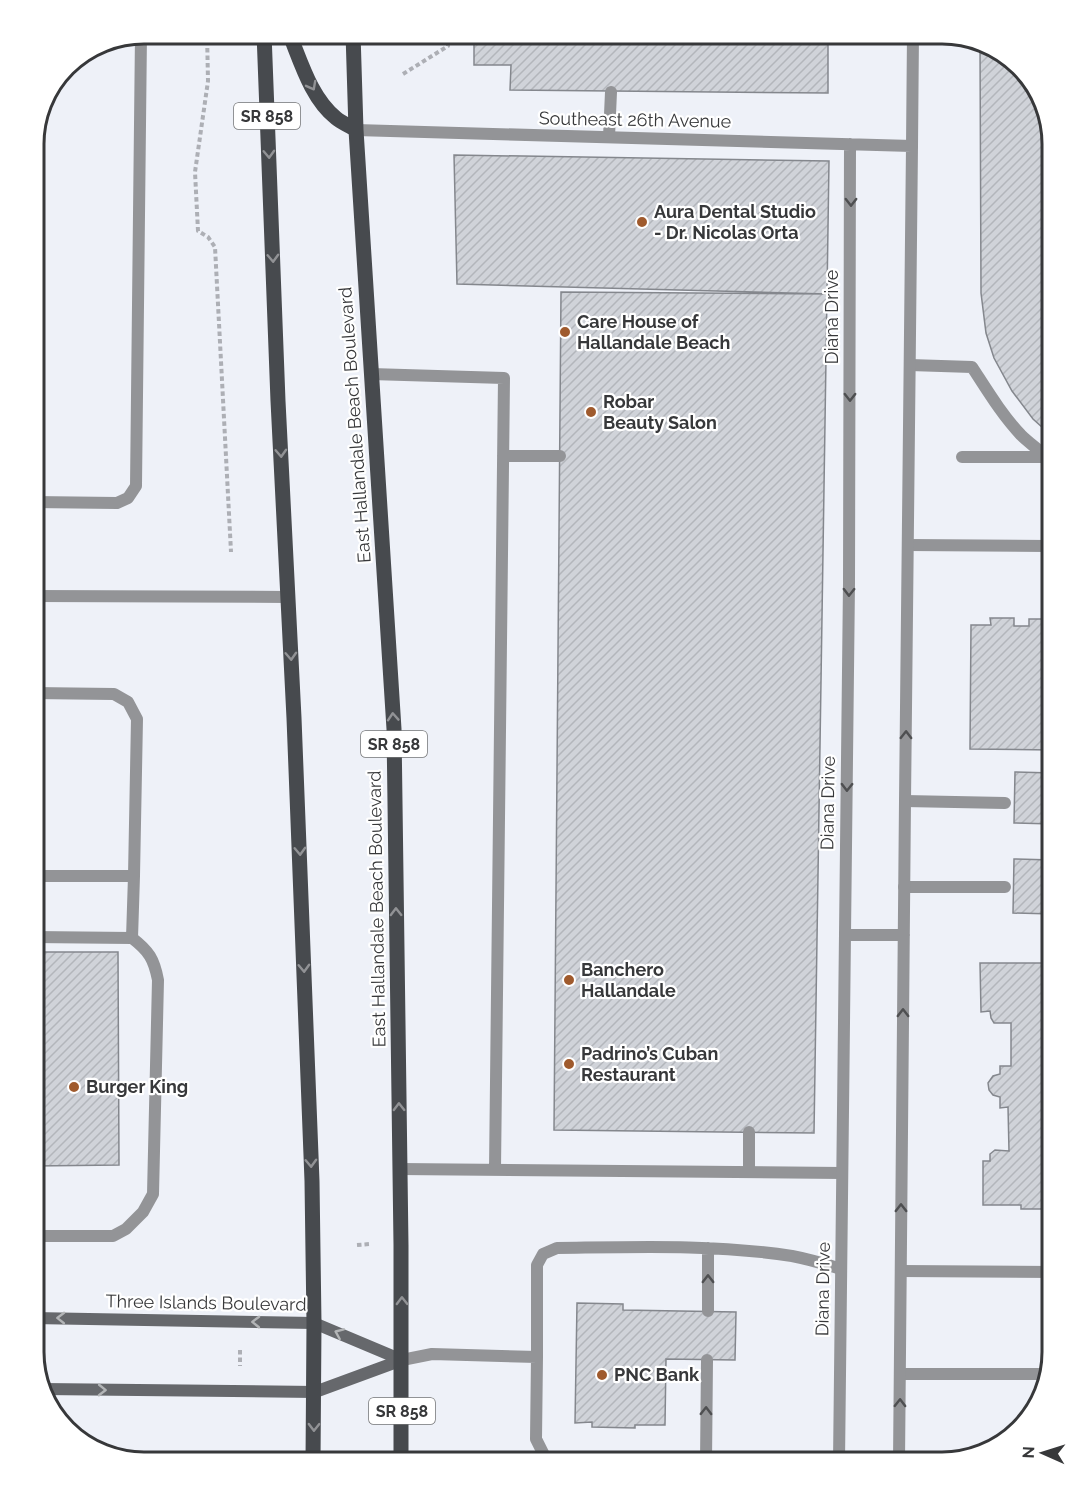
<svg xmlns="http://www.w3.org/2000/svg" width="1085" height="1495" viewBox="0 0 1085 1495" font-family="Raleway,sans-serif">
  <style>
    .building { fill: url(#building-hatch); stroke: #84878d; stroke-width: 1.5 }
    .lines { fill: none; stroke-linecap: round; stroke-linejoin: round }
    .path { stroke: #adafb5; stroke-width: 4; stroke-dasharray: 4.5 3; stroke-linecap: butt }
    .lane { stroke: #939497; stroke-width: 12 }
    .street { stroke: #939497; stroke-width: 12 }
    .secondary { stroke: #66686c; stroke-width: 12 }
    .primary { stroke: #474a4e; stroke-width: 15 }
    .oneway { stroke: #919295 }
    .oneway2 { stroke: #4e4f51 }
    .oneway3 { stroke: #b2b4b6 }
    .poi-dot { fill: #9f5a2d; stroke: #fff; stroke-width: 2 }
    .labels { text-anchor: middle; stroke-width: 4.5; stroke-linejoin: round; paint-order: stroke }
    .shield { fill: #fff; stroke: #737475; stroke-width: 1.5 }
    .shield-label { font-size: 16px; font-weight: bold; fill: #37383a }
    .street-label { font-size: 18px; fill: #37383a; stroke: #fff }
    .poi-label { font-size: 18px; font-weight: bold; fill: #37383a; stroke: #fff; text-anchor: start }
    .rim { fill: none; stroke: #37383a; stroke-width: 3 }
  </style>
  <defs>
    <pattern id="building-hatch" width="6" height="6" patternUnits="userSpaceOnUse" patternTransform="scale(1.5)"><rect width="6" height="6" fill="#d0d3d9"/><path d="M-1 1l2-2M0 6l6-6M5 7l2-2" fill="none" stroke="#b3b6bb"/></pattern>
  </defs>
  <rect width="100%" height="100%" fill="#eef1f8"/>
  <path class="building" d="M 474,33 L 828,33 L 828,93 L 510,90 L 511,65 L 474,65 Z
    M 980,43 L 997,48 L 1037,88 L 1052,143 L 1052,436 L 1033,419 L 1012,391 L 994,358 L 986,333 L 981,293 Z
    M 454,155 L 829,161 L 827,294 L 457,284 Z
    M 561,292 L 827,294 L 814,1133 L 554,1130 Z
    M 990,618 L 1014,618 L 1014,626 L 1029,626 L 1029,619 L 1051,619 L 1050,626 L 1052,626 L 1052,750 L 970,749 L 971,625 L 991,625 Z
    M 1015,772 L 1052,773 L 1052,824 L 1014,823 Z
    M 1014,859 L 1052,860 L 1052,914 L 1013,913 Z
    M 33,952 L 118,952 L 119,1165 L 33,1166 Z
    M 980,963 L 1052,963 L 1052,1209 L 1021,1209 L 1021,1205 L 983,1205 L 983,1161 L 990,1161 L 990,1154 L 995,1150 L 1009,1151 L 1008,1107 L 1000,1108 L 1000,1097 L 993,1095 L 989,1090 L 988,1083 L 993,1076 L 1000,1074 L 1000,1066 L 1011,1066 L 1011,1023 L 994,1023 L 991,1018 L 990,1011 L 981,1012 Z
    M 577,1303 L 623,1304 L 623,1310 L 736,1312 L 735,1360 L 666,1359 L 665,1425 L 635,1425 L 635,1428 L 592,1427 L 592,1422 L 575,1423 Z"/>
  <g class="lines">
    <path class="path" d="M 207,33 L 208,81 L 195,172 L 198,231 L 208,237 L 215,247 L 231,552
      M 403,74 L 448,46 L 448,33
      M 357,1245 L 370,1244
      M 240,1350 L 240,1366"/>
    <path class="lane" d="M 609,137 L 611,92
      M 912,146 L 913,33
      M 910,365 L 972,367 C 987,390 1002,415 1021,435 C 1031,445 1043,452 1052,463
      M 371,374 L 504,378 L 495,1170
      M 503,456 L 560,456
      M 962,457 L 1047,457
      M 33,502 L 117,503 L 128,498 L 136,486 L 141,34
      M 908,545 L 1048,546 L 1052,545
      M 33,596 L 288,597
      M 905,801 L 1005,803
      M 33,876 L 134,876 L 137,719 L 128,702 L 114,694 L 33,693
      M 904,887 L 1005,887
      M 33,937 L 132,938
      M 400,1169 L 842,1173
      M 749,1172 L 749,1132
      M 33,1236 L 113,1236 L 126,1229 L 143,1212 L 153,1194 L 158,980 C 154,959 149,951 132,938 L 134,876
      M 901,1271 L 1052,1272
      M 708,1311 L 708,1248
      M 537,1357 L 537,1265 L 543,1254 L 557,1248 C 636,1247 714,1244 792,1256 C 808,1259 825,1264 841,1269
      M 402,1360 L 432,1354 L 537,1357 L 536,1439 L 545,1457 L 550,1462
      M 900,1374 L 1046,1374
      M 706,1462 L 707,1360"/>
    <path class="street" d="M 356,130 L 912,146 L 905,801 L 899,1462
      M 845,935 L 904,935
      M 839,1462 L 849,583 L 850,144"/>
    <path class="secondary" d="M 33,1318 L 314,1323 L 402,1360
      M 43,1389 L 315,1392 L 402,1360"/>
    <path class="primary" d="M 264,33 L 278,401 L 294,718 L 312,1181 L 314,1323 L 313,1462
      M 289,33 C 301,62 311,98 336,118 C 342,123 350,126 356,130
      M 353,33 L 356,130 L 394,729 L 401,1245 L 401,1462"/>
  </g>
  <defs><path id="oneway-chevron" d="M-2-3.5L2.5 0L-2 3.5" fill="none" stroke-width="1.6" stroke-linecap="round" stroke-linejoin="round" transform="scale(1.5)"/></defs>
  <g class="oneway">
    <use href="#oneway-chevron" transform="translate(312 86) rotate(62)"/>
    <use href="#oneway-chevron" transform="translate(269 154) rotate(88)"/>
    <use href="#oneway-chevron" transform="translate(273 258) rotate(88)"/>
    <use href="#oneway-chevron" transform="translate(281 453) rotate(87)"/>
    <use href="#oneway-chevron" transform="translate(291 656) rotate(87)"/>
    <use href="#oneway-chevron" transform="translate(393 717) rotate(-94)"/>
    <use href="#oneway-chevron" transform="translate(300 851) rotate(88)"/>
    <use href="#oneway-chevron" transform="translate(396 912) rotate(-91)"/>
    <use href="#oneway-chevron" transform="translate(304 968) rotate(88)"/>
    <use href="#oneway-chevron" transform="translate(399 1107) rotate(-91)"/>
    <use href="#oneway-chevron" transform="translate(311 1163) rotate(88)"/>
    <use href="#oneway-chevron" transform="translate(402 1301) rotate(-91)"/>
    <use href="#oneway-chevron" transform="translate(314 1427) rotate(91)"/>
  </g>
  <g class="oneway2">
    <use href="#oneway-chevron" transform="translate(851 202) rotate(90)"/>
    <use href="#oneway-chevron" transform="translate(850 397) rotate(90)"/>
    <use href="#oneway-chevron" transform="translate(849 592) rotate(91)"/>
    <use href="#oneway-chevron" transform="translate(906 735) rotate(-89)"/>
    <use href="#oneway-chevron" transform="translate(847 787) rotate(91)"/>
    <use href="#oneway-chevron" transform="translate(903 1013) rotate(-90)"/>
    <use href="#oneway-chevron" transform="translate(901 1208) rotate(-90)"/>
    <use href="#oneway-chevron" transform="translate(708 1279) rotate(-90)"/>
    <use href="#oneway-chevron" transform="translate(900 1403) rotate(-89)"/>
    <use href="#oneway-chevron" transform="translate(706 1411) rotate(-89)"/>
  </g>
  <g class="oneway3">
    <use href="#oneway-chevron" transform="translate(61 1318) rotate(-179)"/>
    <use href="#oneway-chevron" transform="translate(256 1322) rotate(-179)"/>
    <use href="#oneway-chevron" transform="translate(339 1333) rotate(-157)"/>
    <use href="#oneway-chevron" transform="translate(102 1390) rotate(1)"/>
  </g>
  <g class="poi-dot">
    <circle cx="642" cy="222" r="6"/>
    <circle cx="565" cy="332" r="6"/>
    <circle cx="591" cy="412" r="6"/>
    <circle cx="569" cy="980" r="6"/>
    <circle cx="569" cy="1064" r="6"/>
    <circle cx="74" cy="1087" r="6"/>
    <circle cx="602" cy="1375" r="6"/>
  </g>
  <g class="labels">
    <g class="shield">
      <rect x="234" y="103" width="66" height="26" rx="4.5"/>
      <rect x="361" y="731" width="66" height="26" rx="4.5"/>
      <rect x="369" y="1398" width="66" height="26" rx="4.5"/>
    </g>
    <g class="shield-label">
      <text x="267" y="122">SR 858</text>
      <text x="394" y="750">SR 858</text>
      <text x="402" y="1417">SR 858</text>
    </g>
    <g class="street-label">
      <text transform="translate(635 120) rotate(1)" y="6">Southeast 26th Avenue</text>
      <text transform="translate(832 317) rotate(-90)" y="6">Diana Drive</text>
      <text transform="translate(355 425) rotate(-94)" y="6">East Hallandale Beach Boulevard</text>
      <text transform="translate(828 803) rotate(-89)" y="6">Diana Drive</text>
      <text transform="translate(377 909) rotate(-91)" y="6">East Hallandale Beach Boulevard</text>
      <text transform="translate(823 1289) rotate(-89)" y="6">Diana Drive</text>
      <text transform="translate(206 1303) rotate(1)" y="6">Three Islands Boulevard</text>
    </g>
    <g class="poi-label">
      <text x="654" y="218">Aura Dental Studio<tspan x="654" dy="21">- Dr. Nicolas Orta</tspan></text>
      <text x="577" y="328">Care House of<tspan x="577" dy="21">Hallandale Beach</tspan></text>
      <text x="603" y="408">Robar<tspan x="603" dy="21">Beauty Salon</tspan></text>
      <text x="581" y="976">Banchero<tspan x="581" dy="21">Hallandale</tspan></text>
      <text x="581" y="1060">Padrino’s Cuban<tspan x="581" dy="21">Restaurant</tspan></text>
      <text x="86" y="1093">Burger King</text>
      <text x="614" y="1381">PNC Bank</text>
    </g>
  </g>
  <path d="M0 0H1085V1495H0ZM144 44H942A100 100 0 0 1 1042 144V1352A100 100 0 0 1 942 1452H144A100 100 0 0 1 44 1352V144A100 100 0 0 1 144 44Z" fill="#fff" fill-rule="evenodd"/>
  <path class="rim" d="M144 44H942A100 100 0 0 1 1042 144V1352A100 100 0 0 1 942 1452H144A100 100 0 0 1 44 1352V144A100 100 0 0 1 144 44Z"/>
  <g transform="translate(1043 1453) rotate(273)" stroke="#ffffff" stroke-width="4.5" paint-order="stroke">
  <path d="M0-4.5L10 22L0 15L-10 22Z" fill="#37383a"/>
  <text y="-9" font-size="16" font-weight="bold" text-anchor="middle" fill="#37383a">N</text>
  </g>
</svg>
